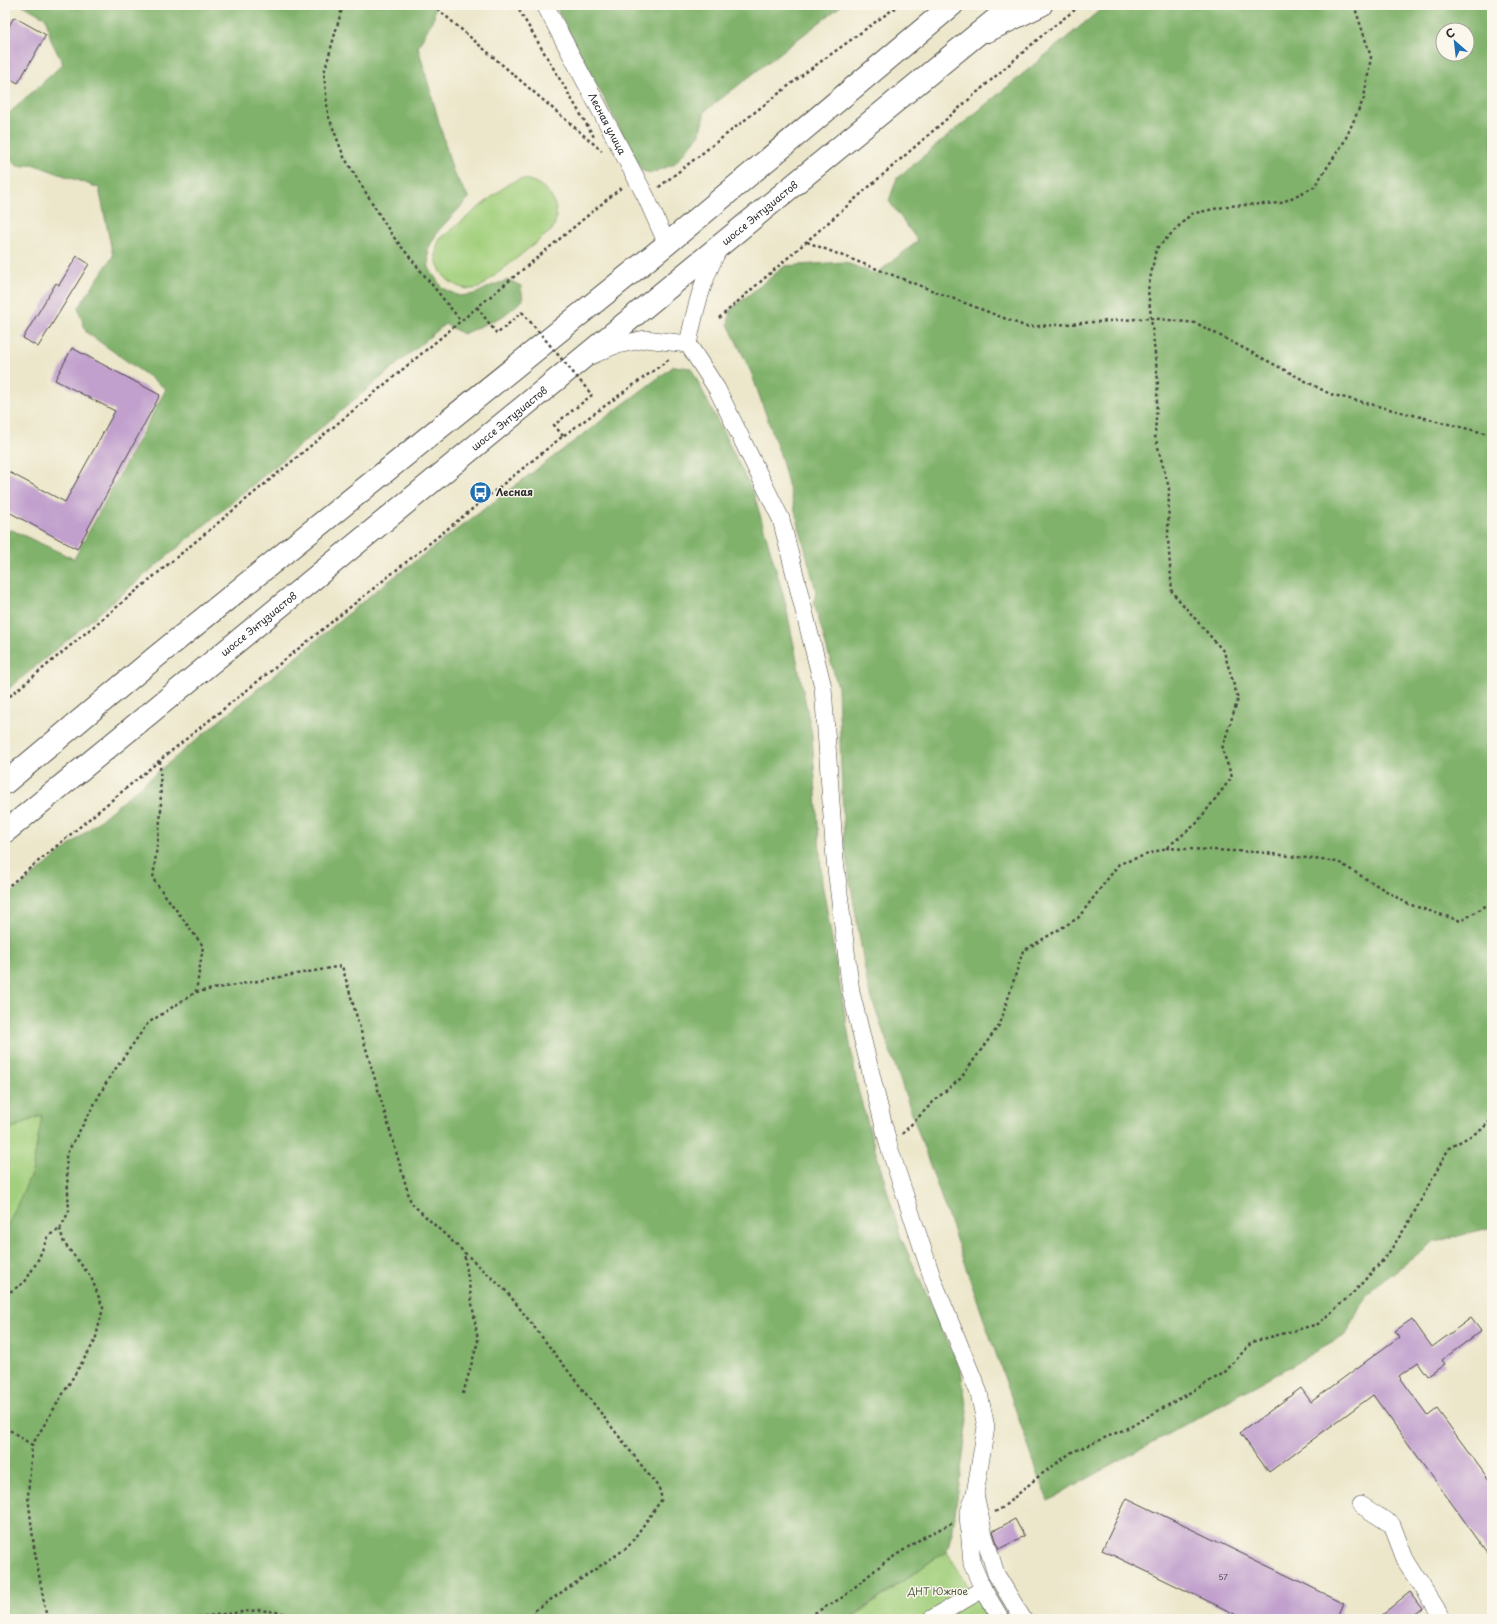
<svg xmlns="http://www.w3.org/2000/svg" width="1497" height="1624" viewBox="0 0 1497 1624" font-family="'Playpen Sans',sans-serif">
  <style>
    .green { fill: #a2cf7c; stroke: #667d54 }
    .forest { fill: #81b26c; stroke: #566e4c; fill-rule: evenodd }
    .building { fill: #c1a0cd }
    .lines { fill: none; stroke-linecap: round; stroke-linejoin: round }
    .minor-casing { stroke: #484743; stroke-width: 18 }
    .major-casing { stroke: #484743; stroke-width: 24 }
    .highway-casing { stroke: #484743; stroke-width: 24 }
    .path { stroke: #484743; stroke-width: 2.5; stroke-dasharray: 3 3; stroke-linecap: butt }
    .minor { stroke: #fff; stroke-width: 17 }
    .major { stroke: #fff; stroke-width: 22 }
    .highway { stroke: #fff; stroke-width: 22 }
    .path-bridge { stroke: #484743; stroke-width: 2.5; stroke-dasharray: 3 3; stroke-linecap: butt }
    .labels { text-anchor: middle; stroke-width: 3; stroke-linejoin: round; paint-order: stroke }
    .number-label { font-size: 8px; fill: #504854 }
    .street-label { font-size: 10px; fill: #2b2b2b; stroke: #fbf7ec }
    .poi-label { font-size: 10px; font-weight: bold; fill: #2b2b2b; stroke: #fbf7ec; text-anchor: start }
    .park-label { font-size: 10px; fill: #4f5c43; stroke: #fbf7ec }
  </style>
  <rect width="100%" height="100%" fill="#fbf7ec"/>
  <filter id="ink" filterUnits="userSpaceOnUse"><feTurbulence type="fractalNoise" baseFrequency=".025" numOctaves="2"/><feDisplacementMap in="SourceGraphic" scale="8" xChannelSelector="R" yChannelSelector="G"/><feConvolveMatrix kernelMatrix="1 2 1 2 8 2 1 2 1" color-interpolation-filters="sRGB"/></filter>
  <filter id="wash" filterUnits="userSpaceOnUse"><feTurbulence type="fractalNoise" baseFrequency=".012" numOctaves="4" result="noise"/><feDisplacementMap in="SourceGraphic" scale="16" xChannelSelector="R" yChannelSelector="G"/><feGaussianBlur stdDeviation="0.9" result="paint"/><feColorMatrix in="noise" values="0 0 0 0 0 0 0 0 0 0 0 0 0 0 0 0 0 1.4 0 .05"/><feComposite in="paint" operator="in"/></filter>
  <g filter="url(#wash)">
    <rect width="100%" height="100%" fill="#ece7cb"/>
    <path class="green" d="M 520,179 C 546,179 565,207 552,230 L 479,288 C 451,295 426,264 440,239 L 508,184 Z
      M 43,1115 L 32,1172 L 5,1232 L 5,1131 Z
      M 947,1552 L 989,1619 L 851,1619 L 934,1559 Z"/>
    <path class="forest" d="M 23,5 L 435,5 L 434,17 L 418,47 L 453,172 L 469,198 L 438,231 L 428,249 L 429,268 L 442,288 L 459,296 L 475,294 L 493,285 L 509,280 L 521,286 L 523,300 L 503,316 L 463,334 L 445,324 L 5,692 L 5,531 L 12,530 L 74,559 L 166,389 L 86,332 L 78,308 L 113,256 L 99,188 L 32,164 L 19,167 L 8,158 L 5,151 L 6,116 L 63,64 L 51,40 L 46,18 Z
      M 555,5 L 842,5 L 705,111 L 700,134 L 674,164 L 652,173 L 642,171 Z
      M 1106,5 L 1492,5 L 1492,1227 L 1432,1243 L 1367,1293 L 1346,1335 L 1049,1500 L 1044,1491 L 868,988 L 844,844 L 838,687 L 814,603 L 816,591 L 781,457 L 751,372 L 728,324 L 731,309 L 785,266 L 844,262 L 876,274 L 918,241 L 889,201 L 897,178 ZM 1443,30 L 1467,30 L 1467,54 L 1443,54 Z
      M 674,366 L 691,368 L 754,494 L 785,601 L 812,735 L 822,882 L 858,1090 L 901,1238 L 961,1370 L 968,1419 L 953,1528 L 947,1552 L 934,1559 L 849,1619 L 5,1619 L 5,1232 L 32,1172 L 42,1115 L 5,1131 L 5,899 L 378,589 Z"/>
    <g id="blocks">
      <path class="building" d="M 14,17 L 46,35 L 18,83 L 5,76 L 5,33 Z
        M 77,256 L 89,264 L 38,347 L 23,338 L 56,283 L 59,285 Z
        M 72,348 L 160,395 L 77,549 L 5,510 L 5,470 L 65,502 L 115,411 L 55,380 Z
        M 1471,1318 L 1481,1331 L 1442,1360 L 1445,1364 L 1428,1376 L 1418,1362 L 1399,1376 L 1428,1416 L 1437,1409 L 1492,1484 L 1492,1559 L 1373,1395 L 1269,1472 L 1240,1433 L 1301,1388 L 1311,1402 L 1399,1337 L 1395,1331 L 1412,1319 L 1432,1347 Z
        M 1127,1498 L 1344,1603 L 1337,1619 L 1245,1619 L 1102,1550 Z
        M 1015,1519 L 1024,1536 L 999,1549 L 993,1531 Z
        M 1410,1592 L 1424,1610 L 1413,1619 L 1376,1619 Z"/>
    </g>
  </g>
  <g filter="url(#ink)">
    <use href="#blocks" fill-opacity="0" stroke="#484743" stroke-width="1"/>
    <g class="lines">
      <defs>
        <g id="minor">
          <path id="s1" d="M 545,5 L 646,197 L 667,244"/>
          <path d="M 718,250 C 702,281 695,310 688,344 L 717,389 L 781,519 L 823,687 L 835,860 L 851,992 L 889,1147 L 933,1280 L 979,1393 L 986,1427 L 975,1494 L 968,1515 L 972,1564 L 983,1589 L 1001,1619"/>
          <path d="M 593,355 L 613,346 L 645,339 L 688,344"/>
          <path d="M 975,1494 L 984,1535 L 996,1574 L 1023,1619"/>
          <path d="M 1361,1505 L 1392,1525 L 1405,1559 L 1443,1619"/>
          <path d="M 931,1619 L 983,1589"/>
        </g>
        <path id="major" d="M 987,31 L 1041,5"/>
        <g id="highway">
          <path d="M 5,783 L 157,656 L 667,244 L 952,5"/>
          <path id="s2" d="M 5,832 L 1013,5"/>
        </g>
      </defs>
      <use href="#minor" class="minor-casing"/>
      <use href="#major" class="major-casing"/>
      <use href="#highway" class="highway-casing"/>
      <path class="path" d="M 343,5 L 324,73 L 328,115 L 344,157 L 392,235 L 461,321
        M 433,5 L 602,151
        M 516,5 L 594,137
        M 659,187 L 805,73 L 899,5
        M 807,242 L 1027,327 L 1150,318 L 1196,323 L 1330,394 L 1492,435
        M 477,307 L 497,334 L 522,312
        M 719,318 L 1045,33 L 1081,5
        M 563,436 L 554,425 L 592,395
        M 5,700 L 622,187
        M 1166,848 L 1257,852 L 1338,862 L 1408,904 L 1461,921 L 1492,902
        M 5,889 L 160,760 L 563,436 L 671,358
        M 196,992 L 342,966 L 411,1203 L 507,1292 L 659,1488 L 662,1499 L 628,1547 L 534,1611 L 535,1619
        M 902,1134 L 936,1099 L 960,1079 L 1000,1024 L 1023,951 L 1078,918 L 1119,864 L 1166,848 L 1196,824 L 1232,777 L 1222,749 L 1238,699 L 1224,652 L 1172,592 L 1168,539 L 1169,488 L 1155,436 L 1158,381 L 1148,290 L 1156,249 L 1191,214 L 1228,206 L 1281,203 L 1314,187 L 1344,142 L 1364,98 L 1371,57 L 1354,5
        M 5,1295 L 25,1282 L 38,1260 L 48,1236 L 60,1229 L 69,1211 L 66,1155 L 109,1078 L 148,1023 L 196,992 L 203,946 L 153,879 L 161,812 L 160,761
        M 463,1394 L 478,1341 L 464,1253
        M 5,1427 L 32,1445
        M 995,1512 L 1002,1508 L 1039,1476 L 1072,1452 L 1130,1427 L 1224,1373 L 1252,1342 L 1318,1324 L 1354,1292 L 1388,1254 L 1409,1222 L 1449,1148 L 1481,1130 L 1492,1119
        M 47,1619 L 34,1547 L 28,1496 L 32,1445 L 95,1341 L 103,1308 L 91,1277 L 64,1243 L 60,1229
        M 180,1619 L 260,1610 L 326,1619
        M 804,1619 L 843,1597 L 881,1565 L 925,1536 L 953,1523"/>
      <use href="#minor" class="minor"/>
      <use href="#major" class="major"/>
      <use href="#highway" class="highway"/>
      <path class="path-bridge" d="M 522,312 L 592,395"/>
    </g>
  </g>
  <defs>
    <symbol id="bus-disc" viewBox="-11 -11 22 22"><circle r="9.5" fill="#1f6fb2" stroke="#fbf7ec"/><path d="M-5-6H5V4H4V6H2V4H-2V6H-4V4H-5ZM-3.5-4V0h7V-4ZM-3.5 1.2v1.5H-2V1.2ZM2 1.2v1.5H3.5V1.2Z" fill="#fff"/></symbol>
  </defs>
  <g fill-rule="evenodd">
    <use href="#bus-disc" x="468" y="480" width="25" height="25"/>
  </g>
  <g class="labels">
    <g class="number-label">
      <text x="1223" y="1580">57</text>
    </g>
    <g class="street-label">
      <text dy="4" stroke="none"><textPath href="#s1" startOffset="134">Лесная улица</textPath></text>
      <text dy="4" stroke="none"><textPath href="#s2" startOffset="976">шоссе Энтузиастов</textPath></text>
      <text dy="4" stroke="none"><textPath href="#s2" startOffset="652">шоссе Энтузиастов</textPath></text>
      <text dy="4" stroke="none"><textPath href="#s2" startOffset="328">шоссе Энтузиастов</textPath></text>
    </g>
    <g class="poi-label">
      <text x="496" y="496">Лесная</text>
    </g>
    <g class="park-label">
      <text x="938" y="1595">ДНТ Южное</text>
    </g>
  </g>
  <rect width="1497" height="1624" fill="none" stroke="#fbf7ec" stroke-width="20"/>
  <g transform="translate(1455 42) rotate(332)"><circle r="19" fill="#fbf7ec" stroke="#a8a59f"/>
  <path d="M0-3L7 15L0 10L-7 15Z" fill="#1f6fb2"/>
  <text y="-6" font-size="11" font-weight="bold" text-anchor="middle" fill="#2b2b2b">С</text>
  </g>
</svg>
